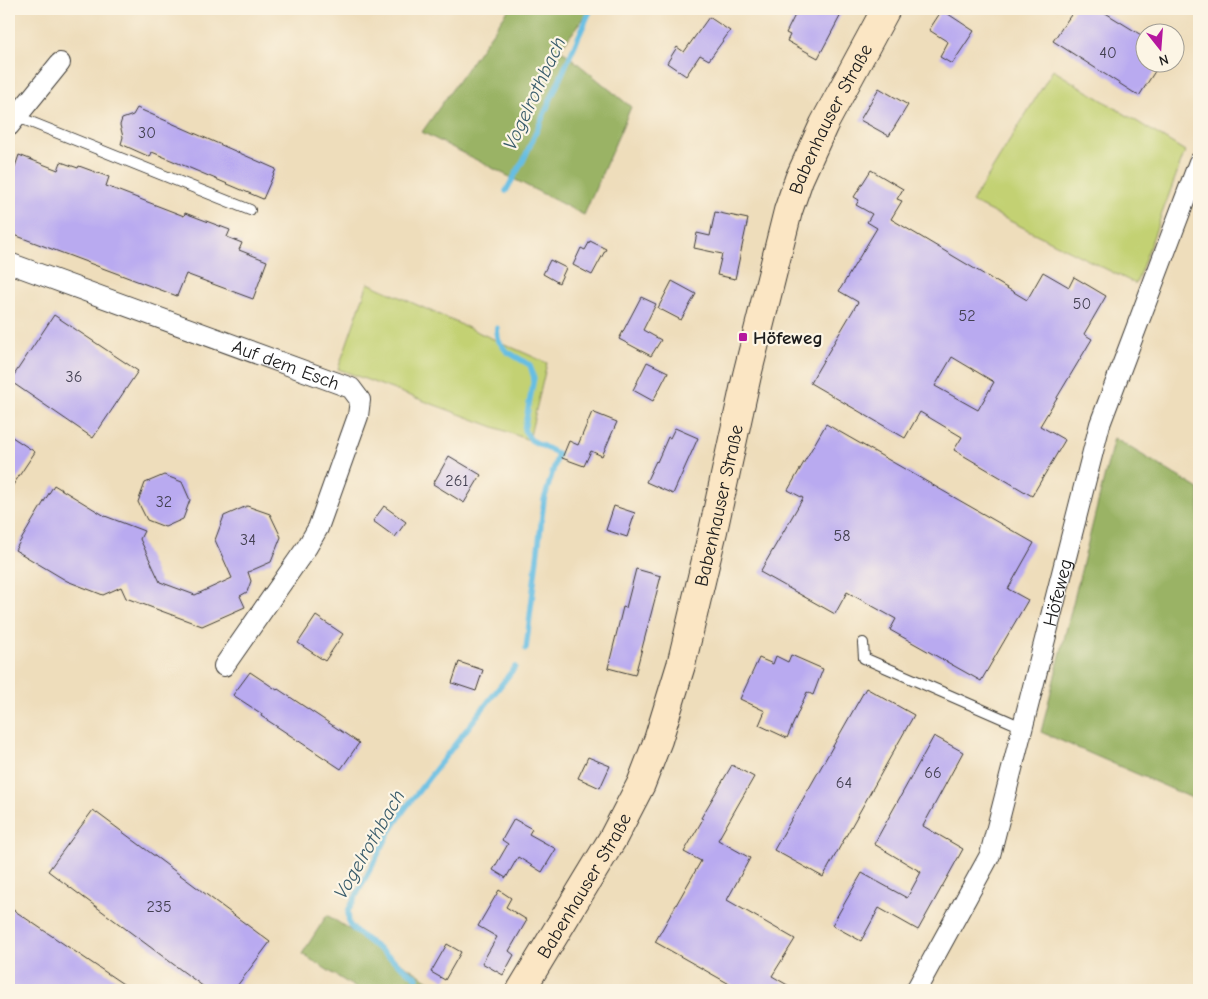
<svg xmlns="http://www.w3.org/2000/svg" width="1208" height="999" viewBox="0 0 1208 999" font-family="'Comic Neue',sans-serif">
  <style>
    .green { fill: #c3d173; stroke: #707648 }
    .forest { fill: #9ab365; stroke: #5b6840 }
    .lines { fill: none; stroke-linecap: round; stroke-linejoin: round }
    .stream { stroke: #66bee3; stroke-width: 5.5 }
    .building { fill: #b9aaf0; fill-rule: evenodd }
    .service-casing { stroke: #3c3934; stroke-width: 12 }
    .minor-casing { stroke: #3c3934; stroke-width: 22 }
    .secondary-casing { stroke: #3c3934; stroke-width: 30 }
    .service { stroke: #fff; stroke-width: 10 }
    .minor { stroke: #fff; stroke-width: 20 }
    .secondary { stroke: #fbe6c4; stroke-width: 28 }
    .poi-dot { fill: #b5179e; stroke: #fcf5e5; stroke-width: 2 }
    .labels { text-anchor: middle; stroke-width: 4.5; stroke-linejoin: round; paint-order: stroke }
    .number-label { font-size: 16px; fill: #434051 }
    .street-label { font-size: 19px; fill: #1c1c1c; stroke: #fcf5e5 }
    .poi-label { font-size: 19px; font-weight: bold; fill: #1c1c1c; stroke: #fcf5e5; text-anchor: start }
    .water-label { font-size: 20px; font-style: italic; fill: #3a5d6c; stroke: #fcf5e5 }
  </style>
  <rect width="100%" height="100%" fill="#fcf5e5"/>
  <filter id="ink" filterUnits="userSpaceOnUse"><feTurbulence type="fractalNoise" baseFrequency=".02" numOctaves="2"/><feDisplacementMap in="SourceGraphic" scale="10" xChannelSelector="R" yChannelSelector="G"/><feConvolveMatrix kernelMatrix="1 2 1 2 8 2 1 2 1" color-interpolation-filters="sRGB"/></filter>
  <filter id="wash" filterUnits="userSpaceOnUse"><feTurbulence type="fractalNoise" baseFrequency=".0096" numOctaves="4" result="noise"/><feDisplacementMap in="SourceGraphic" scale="20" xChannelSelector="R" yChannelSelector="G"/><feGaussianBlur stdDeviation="1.12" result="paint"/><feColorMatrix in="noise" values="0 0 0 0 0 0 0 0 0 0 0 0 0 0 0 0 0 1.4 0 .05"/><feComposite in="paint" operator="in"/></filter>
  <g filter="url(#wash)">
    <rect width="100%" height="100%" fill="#edb"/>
    <path class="green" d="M 1053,70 L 1185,151 L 1136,284 L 972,202 Z
      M 368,283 L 547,363 L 529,440 L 338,369 Z"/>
    <path class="forest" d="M 509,9 L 591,9 L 560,49 L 631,107 L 584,215 L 422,132 Z
      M 1114,438 L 1199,489 L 1199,801 L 1041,732 Z
      M 327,915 L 443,990 L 359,990 L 302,954 Z"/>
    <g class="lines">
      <path class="stream" d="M 506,191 L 524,159 L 591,9
        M 497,328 L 498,340 L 506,351 L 530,365 L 534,378 L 524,430 L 531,440 L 558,454 L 544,500 L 526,649
        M 417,978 L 355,931 L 349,924 L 348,911 L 390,832 L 404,810 L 515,667"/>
    </g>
    <g id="blocks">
      <path class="building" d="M 798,9 L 844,9 L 818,58 L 787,41 L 790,35 L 786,33 Z
        M 1075,9 L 1099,9 L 1146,38 L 1146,62 L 1161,62 L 1139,96 L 1053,41 Z
        M 942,10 L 974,31 L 952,64 L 940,57 L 948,42 L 929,30 Z
        M 709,17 L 730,31 L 709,60 L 700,55 L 686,76 L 667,63 L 677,47 L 684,52 Z
        M 879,88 L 908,105 L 889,136 L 860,120 Z
        M 137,108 L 276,169 L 263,199 L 152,152 L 150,157 L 121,144 L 123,137 L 120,125 L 122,119 L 133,115 Z
        M 19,155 L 58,170 L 61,162 L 78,168 L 79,166 L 109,177 L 106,186 L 184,216 L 185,213 L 230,230 L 227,237 L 242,243 L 239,250 L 267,261 L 253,299 L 186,274 L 177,296 L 9,233 L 9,184 Z
        M 871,170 L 903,189 L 897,199 L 902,201 L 891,219 L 1027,300 L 1043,272 L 1069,287 L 1074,277 L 1106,296 L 1084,334 L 1092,339 L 1040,426 L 1065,440 L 1032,496 L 954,450 L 962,437 L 920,412 L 905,438 L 810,383 L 858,302 L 839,291 L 877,228 L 867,222 L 872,214 L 856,205 L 859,200 L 854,197 ZM 952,357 L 994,382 L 978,410 L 935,386 Z
        M 715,212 L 748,219 L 735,279 L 717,275 L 722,254 L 694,248 L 697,233 L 710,236 Z
        M 590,241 L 606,249 L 592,275 L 573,265 L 581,248 L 585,250 Z
        M 550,260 L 566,268 L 559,283 L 543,274 Z
        M 672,281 L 696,294 L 681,320 L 658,308 Z
        M 641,297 L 656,304 L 643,330 L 661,340 L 651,356 L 619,339 Z
        M 54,315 L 138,371 L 93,438 L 10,381 Z
        M 647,362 L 668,372 L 653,401 L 633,390 Z
        M 592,412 L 617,422 L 602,456 L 591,451 L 584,466 L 562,458 L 569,441 L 578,445 Z
        M 826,424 L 1034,543 L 1008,589 L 1028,600 L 981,681 L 890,630 L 896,619 L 847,592 L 835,614 L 760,572 L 803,498 L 788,490 Z
        M 675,428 L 698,438 L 673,494 L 646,482 L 656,461 L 657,462 L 668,437 L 670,438 Z
        M 9,435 L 35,452 L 9,491 Z
        M 449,456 L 481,475 L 464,503 L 433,484 Z
        M 164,475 L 182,482 L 190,500 L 183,519 L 165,527 L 147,520 L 138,502 L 145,483 Z
        M 54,485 L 105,516 L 144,531 L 140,539 L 160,582 L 195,595 L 232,578 L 215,540 L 224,516 L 247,506 L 270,514 L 281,537 L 271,562 L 248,572 L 251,581 L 247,592 L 240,596 L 245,607 L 202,626 L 126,598 L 121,587 L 103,595 L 67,581 L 15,550 Z
        M 384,506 L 406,522 L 395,537 L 373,521 Z
        M 614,506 L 635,513 L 627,537 L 606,530 Z
        M 636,569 L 661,576 L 635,675 L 608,668 L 623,607 L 626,608 Z
        M 316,616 L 343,634 L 325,661 L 298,643 Z
        M 791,655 L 823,669 L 813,695 L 807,692 L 787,738 L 759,725 L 765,711 L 740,699 L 759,658 L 773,664 L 776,656 L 788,662 Z
        M 459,662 L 483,670 L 476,691 L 452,683 Z
        M 250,672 L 277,690 L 278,689 L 359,743 L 341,769 L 261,716 L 262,714 L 233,695 Z
        M 866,688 L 914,715 L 823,877 L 774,850 Z
        M 934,736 L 963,752 L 923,826 L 963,849 L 918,930 L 879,908 L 861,941 L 832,925 L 862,873 L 907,898 L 921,872 L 874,844 Z
        M 588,757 L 610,766 L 600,788 L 578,778 Z
        M 732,765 L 754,777 L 718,840 L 750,858 L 727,900 L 795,939 L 772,976 L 796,990 L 740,990 L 655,942 L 701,861 L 684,852 L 703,819 L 701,818 Z
        M 93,810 L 270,942 L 234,990 L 208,990 L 48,871 Z
        M 514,819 L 532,829 L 529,834 L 556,849 L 542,872 L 518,857 L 506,878 L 493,870 L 508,844 L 502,840 Z
        M 499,890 L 511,898 L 506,907 L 527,920 L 509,951 L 514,955 L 503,975 L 482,963 L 497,937 L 478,926 Z
        M 9,907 L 132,990 L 9,990 Z
        M 447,944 L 461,952 L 445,980 L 431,972 Z"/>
    </g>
  </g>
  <g filter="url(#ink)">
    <use href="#blocks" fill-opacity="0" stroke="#3c3934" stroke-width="1"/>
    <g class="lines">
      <defs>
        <path id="service" d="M 18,117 L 250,210
          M 863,643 L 864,658 L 1022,727"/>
        <g id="minor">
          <path d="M 9,126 L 60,63"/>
          <path id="s1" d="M 9,263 L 351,388 L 360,400 L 358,416 L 318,528 L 307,547 L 224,666"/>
          <path id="s2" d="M 916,990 L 990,855 L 1100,424 L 1199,162"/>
        </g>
        <g id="secondary">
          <path id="s3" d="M 521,990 L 613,838 L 641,784 L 658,740 L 681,665 L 713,531 L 747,375 L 788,211 L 799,179 L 824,124 L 886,9"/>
        </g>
      </defs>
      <use href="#service" class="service-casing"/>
      <use href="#minor" class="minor-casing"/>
      <use href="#secondary" class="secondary-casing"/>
      <use href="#service" class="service"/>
      <use href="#minor" class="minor"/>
      <use href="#secondary" class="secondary"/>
    </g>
  </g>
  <rect class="poi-dot" x="738" y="332" width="10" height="10" rx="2.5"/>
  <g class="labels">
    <g class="number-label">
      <text x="1108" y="58">40</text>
      <text x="147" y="138">30</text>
      <text x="1082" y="309">50</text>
      <text x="967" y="321">52</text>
      <text x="74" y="382">36</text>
      <text x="457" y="486">261</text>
      <text x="164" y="507">32</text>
      <text x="842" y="541">58</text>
      <text x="248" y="545">34</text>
      <text x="933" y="778">66</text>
      <text x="844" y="788">64</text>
      <text x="159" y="912">235</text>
    </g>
    <g class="street-label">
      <text dy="7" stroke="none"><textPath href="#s3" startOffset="932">Babenhauser Straße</textPath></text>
      <text dy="7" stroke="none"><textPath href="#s1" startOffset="295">Auf dem Esch</textPath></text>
      <text dy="7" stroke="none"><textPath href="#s3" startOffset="528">Babenhauser Straße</textPath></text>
      <text dy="7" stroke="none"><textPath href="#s2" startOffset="425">Höfeweg</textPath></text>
      <text dy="7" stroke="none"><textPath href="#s3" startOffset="122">Babenhauser Straße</textPath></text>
    </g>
    <g class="poi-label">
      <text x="753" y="344">Höfeweg</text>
    </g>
    <g class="water-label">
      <text transform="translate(534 93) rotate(-65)" y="7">Vogelrothbach</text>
      <text transform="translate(369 844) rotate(-60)" y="7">Vogelrothbach</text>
    </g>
  </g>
  <rect width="1208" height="999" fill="none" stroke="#fcf5e5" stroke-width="30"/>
  <g transform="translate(1160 48) rotate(163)"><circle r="24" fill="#fcf5e5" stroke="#a29e95"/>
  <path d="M0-4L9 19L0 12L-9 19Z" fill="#b5179e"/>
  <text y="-8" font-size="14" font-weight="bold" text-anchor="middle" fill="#1c1c1c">N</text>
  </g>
</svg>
